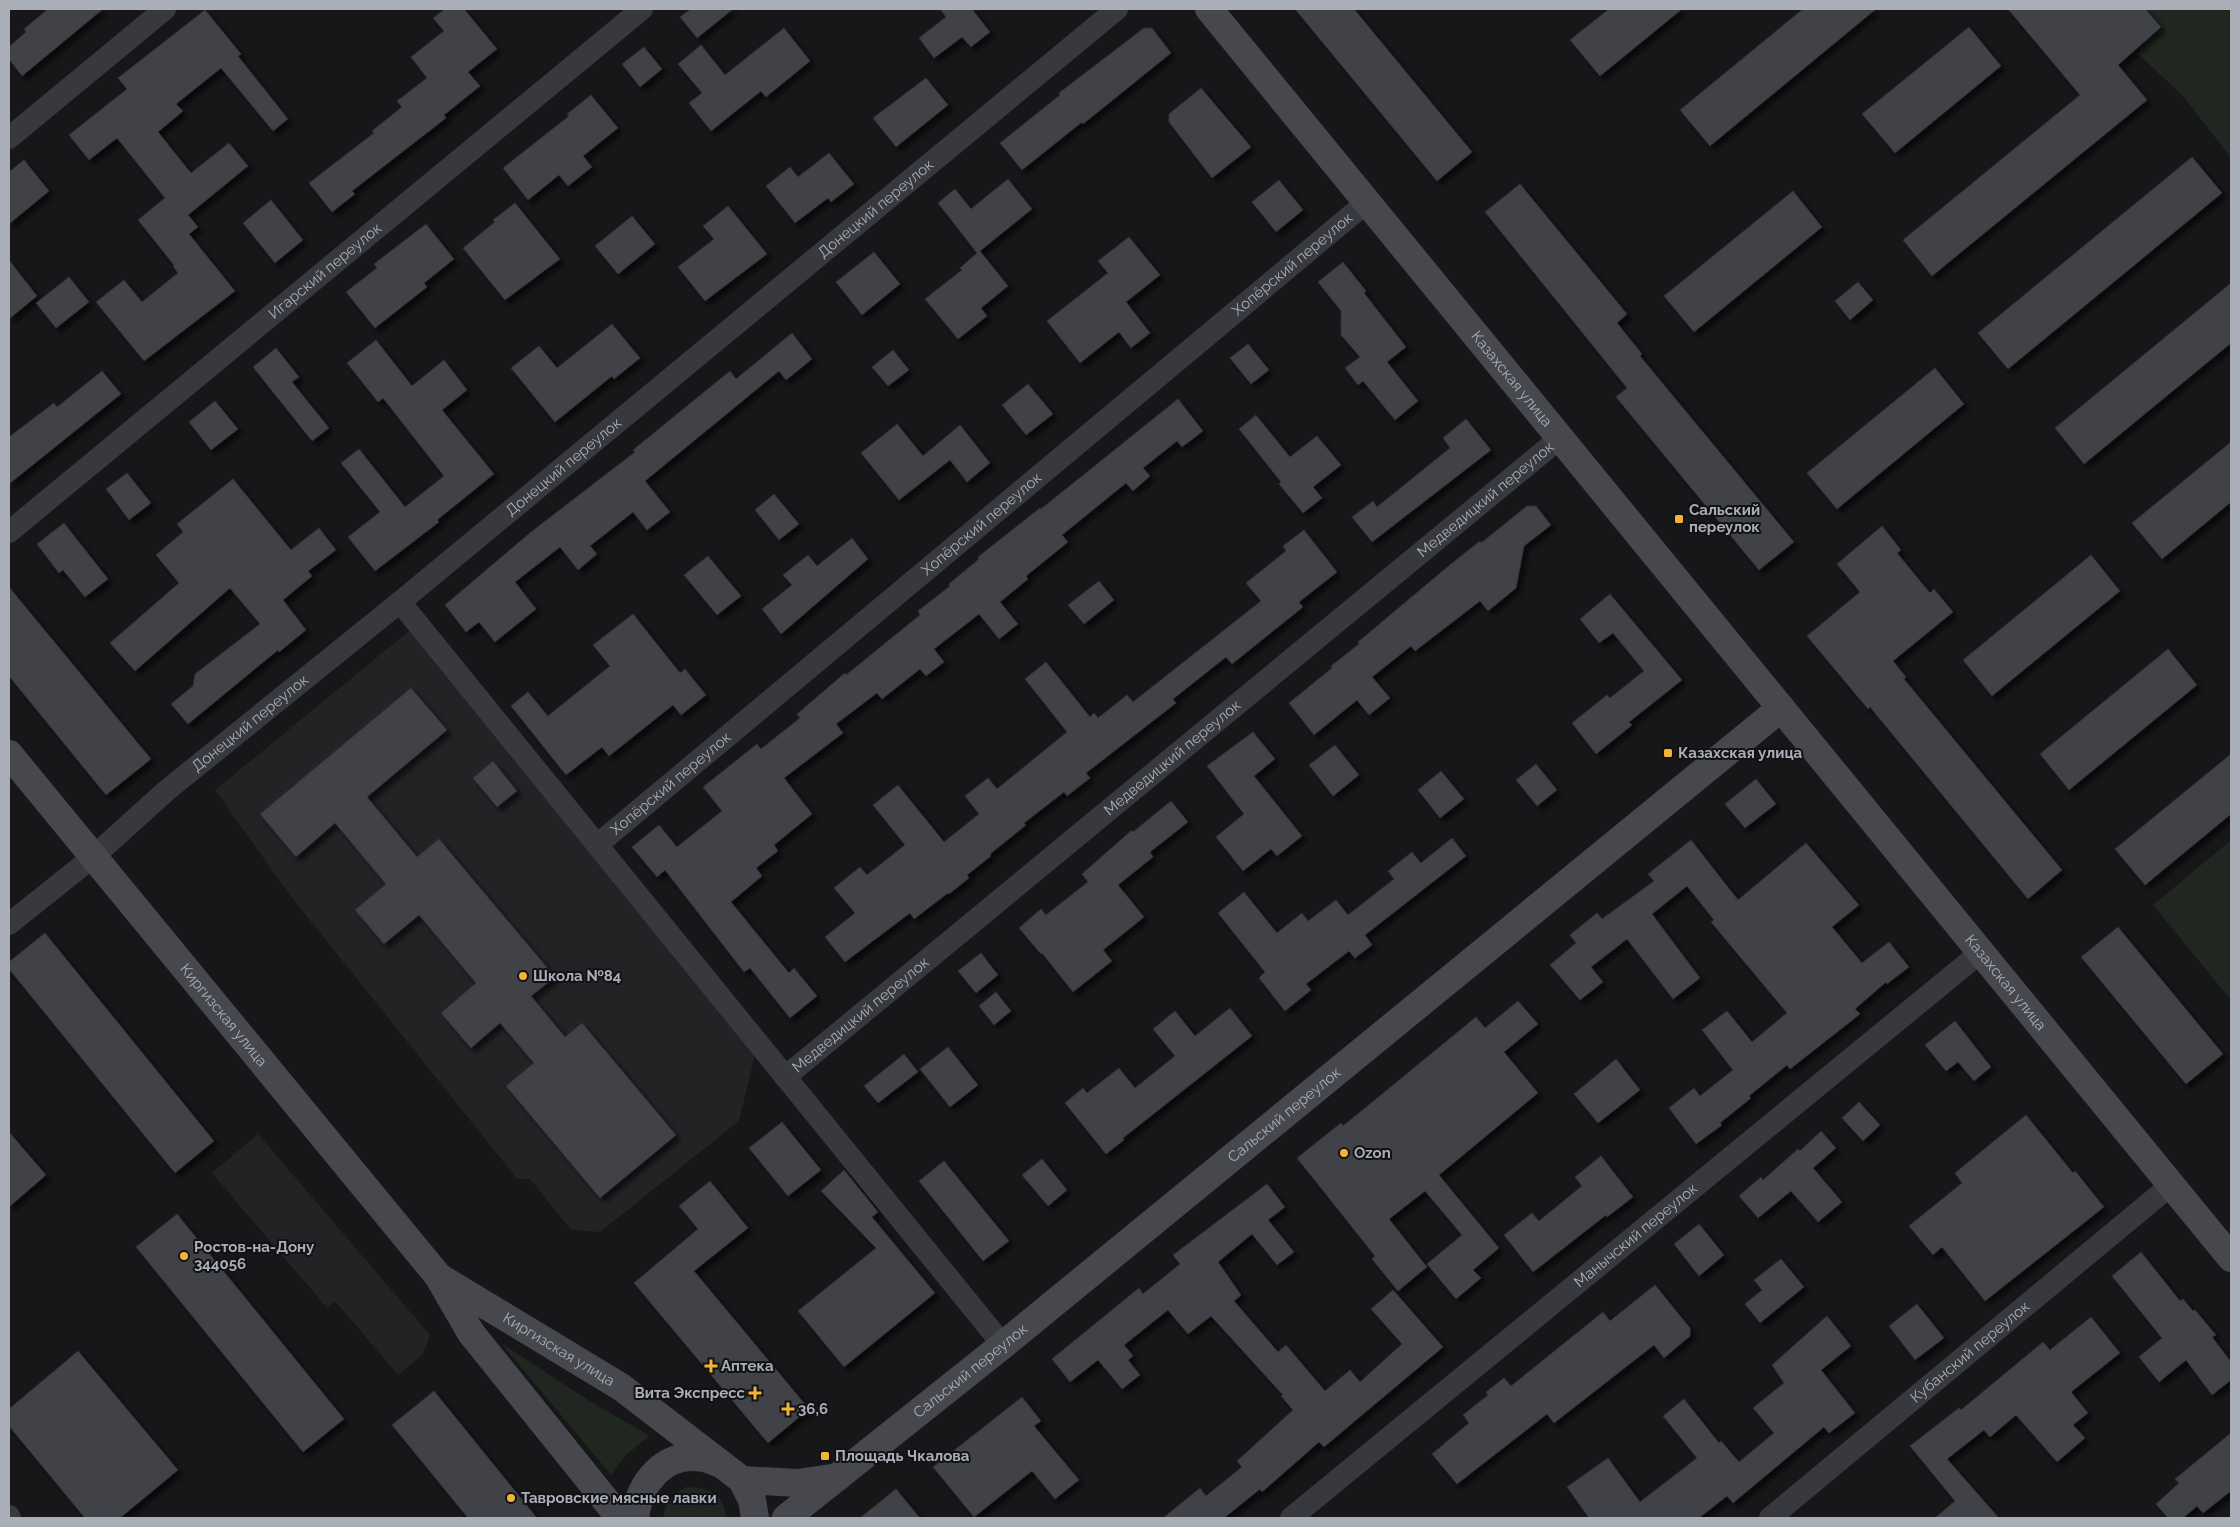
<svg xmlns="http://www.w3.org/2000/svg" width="2240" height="1527" viewBox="0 0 2240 1527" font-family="Raleway,sans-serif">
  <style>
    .built { fill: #232326 }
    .green { fill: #1f2720 }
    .building { fill: #414246; stroke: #313135; filter: url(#shadow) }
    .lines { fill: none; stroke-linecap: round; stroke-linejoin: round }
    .minor { stroke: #38393e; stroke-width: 22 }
    .secondary { stroke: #46484e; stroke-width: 28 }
    .poi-dot { fill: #f3b336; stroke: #121214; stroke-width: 2 }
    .labels { text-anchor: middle; stroke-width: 4; stroke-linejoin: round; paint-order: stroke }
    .street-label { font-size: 15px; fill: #a9aeb9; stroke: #121214 }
    .poi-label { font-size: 15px; font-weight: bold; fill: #a9aeb9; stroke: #121214; text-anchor: start }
  </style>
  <defs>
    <filter id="shadow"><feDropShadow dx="4.5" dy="4.5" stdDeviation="2.5" flood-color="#0009"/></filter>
  </defs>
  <rect width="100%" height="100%" fill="#171719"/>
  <path class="built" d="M 409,631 L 755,1054 L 739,1121 L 600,1232 L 571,1230 L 530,1179 L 517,1179 L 292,898 L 215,790 Z
    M 258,1134 L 430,1335 L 423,1354 L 398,1375 L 335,1301 L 327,1308 L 212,1173 Z"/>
  <path class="green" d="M 2145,9 L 2231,9 L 2231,158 L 2184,97 L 2138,54 L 2143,43 L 2161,27 Z
    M 2231,840 L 2231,1000 L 2153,905 Z
    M 501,1343 L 588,1400 L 650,1436 L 626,1455 L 611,1475 Z
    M 686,1487 C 708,1488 724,1492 726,1518 L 663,1518 C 665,1502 672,1495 686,1487 Z"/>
  <path class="building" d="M 48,9 L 103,9 L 22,76 L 9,59 L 9,47 L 26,32 L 24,29 Z
    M 445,9 L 464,9 L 497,49 L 468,72 L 480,86 L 444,115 L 446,118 L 352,191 L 355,194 L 332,212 L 309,183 L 374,133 L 372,131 L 402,107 L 397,101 L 427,78 L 411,57 L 444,31 L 433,18 Z
    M 691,9 L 733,9 L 697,38 L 680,17 Z
    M 940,9 L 972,9 L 990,32 L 971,47 L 962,37 L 934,58 L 919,38 L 946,17 Z
    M 1295,9 L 1354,9 L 1472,152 L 1437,181 Z
    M 1609,9 L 1682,9 L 1600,76 L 1570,40 Z
    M 1803,9 L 1876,9 L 1710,146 L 1680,110 Z
    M 2008,9 L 2145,9 L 2161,27 L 2118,65 L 2147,100 L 1932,276 L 1903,240 L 2080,95 Z
    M 205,10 L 241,54 L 238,56 L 288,119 L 273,131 L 221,68 L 176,104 L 183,111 L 158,132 L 191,173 L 229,143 L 248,166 L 188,215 L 198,227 L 189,234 L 235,291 L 144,361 L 96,302 L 124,280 L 142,302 L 178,273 L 173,266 L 174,265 L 138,220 L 165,198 L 117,138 L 89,160 L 69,135 L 127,89 L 118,78 Z
    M 1969,27 L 2001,66 L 1895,153 L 1862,114 Z
    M 784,28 L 810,61 L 766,97 L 761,91 L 711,131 L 689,103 L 702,93 L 678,64 L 701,45 L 725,75 Z
    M 1144,28 L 1152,28 L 1171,53 L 1083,124 L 1082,122 L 1022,170 L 1000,143 L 1060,95 L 1059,93 Z
    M 644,47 L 662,69 L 640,87 L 622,64 Z
    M 926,78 L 948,105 L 896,147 L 873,118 Z
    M 1201,88 L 1251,147 L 1212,178 L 1169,122 L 1169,114 Z
    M 591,95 L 618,128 L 583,156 L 592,167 L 568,186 L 559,175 L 528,200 L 503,168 L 569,116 L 567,114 Z
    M 829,153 L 854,184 L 831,202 L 828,198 L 795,223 L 766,186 L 790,167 L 798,177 Z
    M 2192,157 L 2222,193 L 2008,369 L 1978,333 Z
    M 24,160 L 49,191 L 9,224 L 9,172 Z
    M 1008,179 L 1032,209 L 980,251 L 1008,286 L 981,308 L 987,316 L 958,339 L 925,299 L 962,270 L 960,268 L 977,253 L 938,203 L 955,189 L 971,209 Z
    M 1279,180 L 1303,210 L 1276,232 L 1252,202 Z
    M 1520,184 L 1627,314 L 1617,323 L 1642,354 L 1640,356 L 1794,542 L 1759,570 L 1616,397 L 1627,388 L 1485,212 Z
    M 1793,191 L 1822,227 L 1694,332 L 1664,296 Z
    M 271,200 L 303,240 L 275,263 L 243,223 Z
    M 515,203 L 560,259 L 505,300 L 463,248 L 495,222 L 493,220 Z
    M 728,206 L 767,254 L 705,301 L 678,267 L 714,239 L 703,226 Z
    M 632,216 L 655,244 L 618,274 L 595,246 Z
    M 426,224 L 454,259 L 424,283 L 427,287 L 375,328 L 346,292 L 377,268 L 374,264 Z
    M 1129,237 L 1160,275 L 1126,302 L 1150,333 L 1131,348 L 1119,332 L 1080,363 L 1047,321 L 1108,273 L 1098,261 Z
    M 874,252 L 900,284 L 862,315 L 836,282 Z
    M 9,260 L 37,296 L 9,319 Z
    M 1343,262 L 1366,291 L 1364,293 L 1406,347 L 1387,362 L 1418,401 L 1395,420 L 1363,381 L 1358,385 L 1345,368 L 1360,357 L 1341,335 L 1341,311 L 1318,282 Z
    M 69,277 L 89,302 L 56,328 L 36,303 Z
    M 1858,282 L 1873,300 L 1850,320 L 1835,301 Z
    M 2231,283 L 2231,343 L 2084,464 L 2055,428 Z
    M 612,324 L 640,358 L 614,379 L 612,376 L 555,422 L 511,368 L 539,346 L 557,368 Z
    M 792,333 L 812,359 L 786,380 L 779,371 L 645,481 L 670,512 L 647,530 L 633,512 L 590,546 L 597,554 L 578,570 L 560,547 L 515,582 L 536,609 L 495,642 L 479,622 L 466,632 L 445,605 L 531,532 L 635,452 L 633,450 L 730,371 L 736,379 Z
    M 376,340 L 412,386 L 444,360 L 467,390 L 442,410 L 494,474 L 437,520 L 439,522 L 375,571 L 348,537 L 380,512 L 341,463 L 359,449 L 405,507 L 444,476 L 383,398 L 378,402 L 347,363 Z
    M 1248,344 L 1269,370 L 1251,384 L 1230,358 Z
    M 276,348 L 299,377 L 292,382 L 329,428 L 312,441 L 253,367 Z
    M 893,350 L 909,370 L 888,386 L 872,367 Z
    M 1935,368 L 1964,404 L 1837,509 L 1807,473 Z
    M 102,371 L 121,394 L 9,484 L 9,437 L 54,403 L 57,407 Z
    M 1028,384 L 1053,414 L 1026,435 L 1002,405 Z
    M 1178,399 L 1203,431 L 1182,447 L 1177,441 L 1143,468 L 1150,476 L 1133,491 L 1126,483 L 1062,535 L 1068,542 L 1026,576 L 1028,579 L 1000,602 L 1018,624 L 999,639 L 979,614 L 934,649 L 944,662 L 926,676 L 920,669 L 882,699 L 877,693 L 836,724 L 843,733 L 784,778 L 812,814 L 774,845 L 778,851 L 756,868 L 762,876 L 731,902 L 789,973 L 794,968 L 817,996 L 790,1018 L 750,968 L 744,972 L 665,870 L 657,877 L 632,847 L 659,825 L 677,847 L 722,811 L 703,787 L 757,744 L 761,749 L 800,718 L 797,714 L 845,673 L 846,675 L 920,615 L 918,611 L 950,586 L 949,584 L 979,559 L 978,557 L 1040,508 L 1041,509 Z
    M 215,401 L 238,429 L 211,450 L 189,422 Z
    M 1256,415 L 1290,457 L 1317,436 L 1341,465 L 1313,487 L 1322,498 L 1303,513 L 1279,484 L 1281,482 L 1239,429 Z
    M 1466,419 L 1491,450 L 1372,542 L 1352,517 L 1373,501 L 1377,507 L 1450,448 L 1443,438 Z
    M 897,424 L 923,456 L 960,425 L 990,463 L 967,482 L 950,460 L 899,500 L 861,453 Z
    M 2231,442 L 2231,502 L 2162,559 L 2132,523 Z
    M 127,473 L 151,503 L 129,520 L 106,489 Z
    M 233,479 L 291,550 L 319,528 L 336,550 L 308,571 L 312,576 L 283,600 L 306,630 L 279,652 L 278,650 L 188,724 L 171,704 L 193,686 L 195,674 L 260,624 L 230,588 L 135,671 L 110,643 L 179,583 L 156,555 L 183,532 L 177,524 Z
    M 774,494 L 799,524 L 779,540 L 755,510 Z
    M 1527,506 L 1536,506 L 1551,525 L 1524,546 L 1516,588 L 1488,611 L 1480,601 L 1415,651 L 1411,646 L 1372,677 L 1390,698 L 1369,715 L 1357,700 L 1314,735 L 1289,703 L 1332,668 L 1331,666 L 1359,644 L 1358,642 L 1451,564 L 1480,541 L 1481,543 Z
    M 64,523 L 108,579 L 85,597 L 63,570 L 59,573 L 37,544 Z
    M 1882,526 L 1901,550 L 1897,553 L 1930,593 L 1934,589 L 1953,612 L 1893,661 L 1906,677 L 1904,679 L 2062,870 L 2028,899 L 1870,707 L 1868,709 L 1807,636 L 1860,592 L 1837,564 Z
    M 1304,530 L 1337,572 L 1299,602 L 1303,607 L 1232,664 L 1226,657 L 1173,699 L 1176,703 L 1086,773 L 1090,778 L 1067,796 L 1064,792 L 1024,823 L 1026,825 L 990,854 L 991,856 L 967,875 L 969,878 L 949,894 L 948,893 L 914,919 L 910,913 L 845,962 L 825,937 L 855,913 L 834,888 L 860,867 L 867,875 L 905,845 L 873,805 L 898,785 L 944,842 L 979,814 L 965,796 L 988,778 L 997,789 L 1067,732 L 1025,679 L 1046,662 L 1090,717 L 1094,713 L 1098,718 L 1127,695 L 1133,702 L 1261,601 L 1246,583 L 1286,551 L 1283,546 Z
    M 852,538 L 868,559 L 781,634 L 762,609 L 792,585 L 783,575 L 808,555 L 817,566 Z
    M 2091,555 L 2120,591 L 1992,696 L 1963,660 Z
    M 708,556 L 741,596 L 717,615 L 684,575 Z
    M 1099,581 L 1114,600 L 1084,624 L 1068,605 Z
    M 9,587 L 151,759 L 106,795 L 9,676 Z
    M 1610,594 L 1682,680 L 1629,722 L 1632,725 L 1596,754 L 1572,723 L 1607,695 L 1610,698 L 1644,671 L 1613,633 L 1599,643 L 1580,619 Z
    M 633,614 L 680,673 L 685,669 L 706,695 L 681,715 L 673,705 L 609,756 L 602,747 L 566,775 L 511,706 L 528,692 L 548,716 L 610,666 L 593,645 Z
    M 2168,649 L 2197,685 L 2069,790 L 2040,754 Z
    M 411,688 L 447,730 L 367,797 L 417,857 L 439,839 L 555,977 L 531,996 L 565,1037 L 582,1023 L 676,1135 L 600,1198 L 506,1086 L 534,1063 L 500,1023 L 471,1048 L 441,1013 L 476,983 L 419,915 L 384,944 L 355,910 L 386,884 L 335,823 L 296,857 L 260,814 Z
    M 1253,732 L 1275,759 L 1254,776 L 1302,836 L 1277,856 L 1271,849 L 1243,871 L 1216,837 L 1244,814 L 1207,766 Z
    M 1335,745 L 1359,775 L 1333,796 L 1309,765 Z
    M 2231,754 L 2231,814 L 2145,885 L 2115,849 Z
    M 493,761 L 517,791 L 497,807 L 473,778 Z
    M 1536,764 L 1557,790 L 1537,806 L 1516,780 Z
    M 1441,771 L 1464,799 L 1440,818 L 1418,790 Z
    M 1756,779 L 1776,804 L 1745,828 L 1725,804 Z
    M 1171,801 L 1188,822 L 1150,852 L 1153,857 L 1118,885 L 1144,917 L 1103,950 L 1112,961 L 1073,992 L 1042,953 L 1041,954 L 1019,928 L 1041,909 L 1046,915 L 1088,882 L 1082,874 L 1132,830 L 1133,832 Z
    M 1452,838 L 1466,856 L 1365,935 L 1372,945 L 1355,958 L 1349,951 L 1306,984 L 1311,990 L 1285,1011 L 1259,978 L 1265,972 L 1218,913 L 1244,892 L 1277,933 L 1302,913 L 1308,921 L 1336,900 L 1348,915 L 1394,879 L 1388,871 L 1412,852 L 1421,863 Z
    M 1691,840 L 1738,900 L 1806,843 L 1859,905 L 1832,927 L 1862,963 L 1889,942 L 1909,967 L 1887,984 L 1886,982 L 1855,1009 L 1860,1014 L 1790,1069 L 1787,1065 L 1749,1096 L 1751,1098 L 1720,1123 L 1722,1125 L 1696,1144 L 1669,1108 L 1694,1088 L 1700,1096 L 1733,1070 L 1702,1030 L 1727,1011 L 1752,1042 L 1787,1013 L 1711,922 L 1714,920 L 1687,886 L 1652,914 L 1700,978 L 1673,999 L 1627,939 L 1591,967 L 1603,982 L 1580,1000 L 1550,965 L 1576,943 L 1570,935 L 1597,913 L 1602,919 L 1654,881 L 1648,874 Z
    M 2118,927 L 2223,1054 L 2186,1084 L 2081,957 Z
    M 45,933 L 214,1141 L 175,1173 L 9,969 L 9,962 Z
    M 981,953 L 998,975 L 976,993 L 958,971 Z
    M 996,992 L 1011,1011 L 994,1025 L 979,1006 Z
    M 1518,1001 L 1538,1024 L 1504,1052 L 1538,1093 L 1439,1175 L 1499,1248 L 1473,1270 L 1481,1278 L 1456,1299 L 1427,1264 L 1462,1235 L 1425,1191 L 1389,1219 L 1427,1267 L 1398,1291 L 1372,1259 L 1375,1256 L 1297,1158 L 1341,1123 L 1343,1126 L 1476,1017 L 1485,1028 Z
    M 1230,1008 L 1252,1036 L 1123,1138 L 1124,1140 L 1106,1154 L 1065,1103 L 1083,1088 L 1087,1093 L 1119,1068 L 1135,1088 L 1175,1056 L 1153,1029 L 1175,1011 L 1195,1036 Z
    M 1955,1021 L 1991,1067 L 1974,1081 L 1958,1062 L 1946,1071 L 1925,1045 Z
    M 948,1047 L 978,1085 L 950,1107 L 920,1069 Z
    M 904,1054 L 918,1072 L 878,1103 L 864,1086 Z
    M 1616,1059 L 1640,1090 L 1598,1123 L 1574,1094 Z
    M 1859,1102 L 1880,1125 L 1863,1141 L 1842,1118 Z
    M 2026,1115 L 2073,1173 L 2075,1171 L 2104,1207 L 1985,1301 L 1942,1247 L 1933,1255 L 1909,1226 L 1962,1183 L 1955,1173 Z
    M 782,1122 L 821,1170 L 788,1196 L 749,1148 Z
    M 1821,1131 L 1836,1148 L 1813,1168 L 1842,1202 L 1818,1222 L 1791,1191 L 1758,1218 L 1739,1196 L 1761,1177 L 1763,1180 L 1798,1149 L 1800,1151 Z
    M 9,1132 L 46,1175 L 9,1207 Z
    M 1601,1156 L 1633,1197 L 1607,1217 L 1606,1215 L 1533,1272 L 1504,1235 L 1532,1213 L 1539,1221 L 1582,1186 L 1575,1177 Z
    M 1042,1159 L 1067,1190 L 1048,1206 L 1022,1175 Z
    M 944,1161 L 1009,1241 L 983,1261 L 919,1181 Z
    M 844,1170 L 878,1212 L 872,1217 L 935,1293 L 844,1367 L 798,1311 L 876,1248 L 821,1191 Z
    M 710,1181 L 748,1228 L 694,1271 L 809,1409 L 768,1443 L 634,1283 L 698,1229 L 679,1206 Z
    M 1267,1184 L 1285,1207 L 1268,1220 L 1294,1252 L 1277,1265 L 1252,1234 L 1218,1262 L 1241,1295 L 1234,1301 L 1278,1352 L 1286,1345 L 1325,1391 L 1350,1370 L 1360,1382 L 1402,1344 L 1371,1309 L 1393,1290 L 1443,1347 L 1324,1447 L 1319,1442 L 1262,1492 L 1260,1489 L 1224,1518 L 1163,1518 L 1200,1488 L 1206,1496 L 1242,1467 L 1237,1461 L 1293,1410 L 1281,1396 L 1283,1395 L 1211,1316 L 1188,1334 L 1168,1310 L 1124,1345 L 1133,1356 L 1128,1360 L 1140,1375 L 1122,1389 L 1098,1360 L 1070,1382 L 1052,1359 L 1139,1288 L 1143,1294 L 1180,1264 L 1173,1255 Z
    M 177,1214 L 344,1419 L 303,1452 L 136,1247 Z
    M 1699,1224 L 1724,1255 L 1699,1276 L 1674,1244 Z
    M 2141,1252 L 2180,1301 L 2183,1299 L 2193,1311 L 2195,1310 L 2216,1335 L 2212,1337 L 2231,1362 L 2231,1380 L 2212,1395 L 2186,1360 L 2159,1382 L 2139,1357 L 2162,1338 L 2112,1276 Z
    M 1781,1259 L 1804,1287 L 1760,1323 L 1745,1304 L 1762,1290 L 1754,1280 Z
    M 1655,1285 L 1690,1328 L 1690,1336 L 1664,1358 L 1654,1345 L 1554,1423 L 1547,1414 L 1457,1484 L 1432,1454 L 1469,1423 L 1463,1415 L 1488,1395 L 1486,1392 L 1504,1378 L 1511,1386 L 1603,1312 L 1610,1321 Z
    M 1917,1304 L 1944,1338 L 1915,1360 L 1889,1326 Z
    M 1827,1316 L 1851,1346 L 1821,1370 L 1855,1413 L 1829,1433 L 1824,1427 L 1733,1503 L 1727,1496 L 1699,1518 L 1589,1518 L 1567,1487 L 1608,1458 L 1640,1502 L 1697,1458 L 1663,1416 L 1684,1399 L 1719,1443 L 1721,1441 L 1739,1462 L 1774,1433 L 1753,1408 L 1784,1383 L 1772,1365 Z
    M 2091,1317 L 2120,1353 L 2071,1392 L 2088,1413 L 2073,1425 L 2085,1438 L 2057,1462 L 2016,1415 L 1990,1437 L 1984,1430 L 1947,1459 L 1999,1518 L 1935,1518 L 1955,1501 L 1910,1446 L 1959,1408 L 1961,1410 L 2043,1342 L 2050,1350 Z
    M 78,1351 L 178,1470 L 120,1518 L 85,1518 L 9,1426 L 9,1409 Z
    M 434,1391 L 537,1518 L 468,1518 L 392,1425 Z
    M 1022,1397 L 1041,1421 L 1034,1426 L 1079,1480 L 1055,1499 L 1032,1471 L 974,1517 L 933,1467 Z
    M 2231,1433 L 2231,1491 L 2203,1513 L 2197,1506 L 2183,1518 L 2168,1518 L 2156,1504 L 2179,1483 L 2175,1479 Z
    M 896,1489 L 920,1518 L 860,1518 Z"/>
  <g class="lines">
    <g class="minor">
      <path d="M 9,138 L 165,9"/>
      <path id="s1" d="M 9,532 L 642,9"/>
      <path d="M 400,602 L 1003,1345"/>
      <path id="s2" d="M 597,845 L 1367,202"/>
      <path id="s3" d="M 9,924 L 93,857 L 166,791 L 400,602 L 1117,9"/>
      <path id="s4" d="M 785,1077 L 1560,438"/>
      <path d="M 9,1516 L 10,1518"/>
      <path id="s5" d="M 1291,1518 L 1981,952"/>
      <path id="s6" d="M 1770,1518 L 2171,1185"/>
    </g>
    <g class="secondary">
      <path id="s7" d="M 1209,9 L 2231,1258"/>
      <path id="s8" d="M 9,754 L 438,1276 L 471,1333 L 620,1518"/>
      <path id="s9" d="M 439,1277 L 621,1387 L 742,1480 L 798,1483 L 838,1477"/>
      <path d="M 742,1480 L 752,1500 L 755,1518"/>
      <path d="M 635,1518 C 639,1484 663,1451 703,1458 C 709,1459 715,1462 721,1464"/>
      <path id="s10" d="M 786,1518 L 1003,1345 L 1781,708"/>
    </g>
  </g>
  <g class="poi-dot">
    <rect x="1674" y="514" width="10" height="10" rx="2.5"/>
    <rect x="1663" y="748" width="10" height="10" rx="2.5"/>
    <circle cx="523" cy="976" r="5"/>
    <circle cx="1344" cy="1153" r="5"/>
    <circle cx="184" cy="1256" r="5"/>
    <path d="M708.5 1358.5h5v5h5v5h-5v5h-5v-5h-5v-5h5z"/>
    <path d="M752.5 1385.5h5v5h5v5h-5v5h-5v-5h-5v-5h5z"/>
    <path d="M785.5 1401.5h5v5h5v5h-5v5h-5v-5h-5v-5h5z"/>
    <rect x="820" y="1451" width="10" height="10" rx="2.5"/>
    <circle cx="511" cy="1498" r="5"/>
  </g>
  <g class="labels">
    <g class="street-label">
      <text dy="5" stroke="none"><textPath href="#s3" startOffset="1124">Донецкий переулок</textPath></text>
      <text dy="5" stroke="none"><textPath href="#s2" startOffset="906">Хопёрский переулок</textPath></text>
      <text dy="5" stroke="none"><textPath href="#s1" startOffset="410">Игарский переулок</textPath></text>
      <text dy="5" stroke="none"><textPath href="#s7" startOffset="478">Казахская улица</textPath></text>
      <text dy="5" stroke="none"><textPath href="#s3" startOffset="719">Донецкий переулок</textPath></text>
      <text dy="5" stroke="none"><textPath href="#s4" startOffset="908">Медведицкий переулок</textPath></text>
      <text dy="5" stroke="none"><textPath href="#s2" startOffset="501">Хопёрский переулок</textPath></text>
      <text dy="5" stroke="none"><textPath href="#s3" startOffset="314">Донецкий переулок</textPath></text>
      <text dy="5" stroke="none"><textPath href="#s4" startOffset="502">Медведицкий переулок</textPath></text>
      <text dy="5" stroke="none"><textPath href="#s2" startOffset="96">Хопёрский переулок</textPath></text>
      <text dy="5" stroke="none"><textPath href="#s7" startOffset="1258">Казахская улица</textPath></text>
      <text dy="5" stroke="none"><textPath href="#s8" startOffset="338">Киргизская улица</textPath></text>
      <text dy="5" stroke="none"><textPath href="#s4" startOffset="98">Медведицкий переулок</textPath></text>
      <text dy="5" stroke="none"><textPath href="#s10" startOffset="641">Сальский переулок</textPath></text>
      <text dy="5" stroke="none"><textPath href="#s5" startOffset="446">Манычский переулок</textPath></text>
      <text dy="5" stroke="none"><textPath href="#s9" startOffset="140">Киргизская улица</textPath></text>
      <text dy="5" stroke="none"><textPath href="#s6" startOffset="260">Кубанский переулок</textPath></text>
      <text dy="5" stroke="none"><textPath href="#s10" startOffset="236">Сальский переулок</textPath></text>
    </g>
    <g class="poi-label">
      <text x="1689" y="515">Сальский<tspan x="1689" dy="17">переулок</tspan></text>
      <text x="1678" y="758">Казахская улица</text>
      <text x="533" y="981">Школа №84</text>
      <text x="1354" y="1158">Ozon</text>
      <text x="194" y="1252">Ростов-на-Дону<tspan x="194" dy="17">344056</tspan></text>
      <text x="721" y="1371">Аптека</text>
      <text x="745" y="1398" text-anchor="end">Вита Экспресс</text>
      <text x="798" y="1414">36,6</text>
      <text x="835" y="1461">Площадь Чкалова</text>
      <text x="521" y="1503">Тавровские мясные лавки</text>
    </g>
  </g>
  <rect width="2240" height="1527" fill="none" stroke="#a9aeb9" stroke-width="20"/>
</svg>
